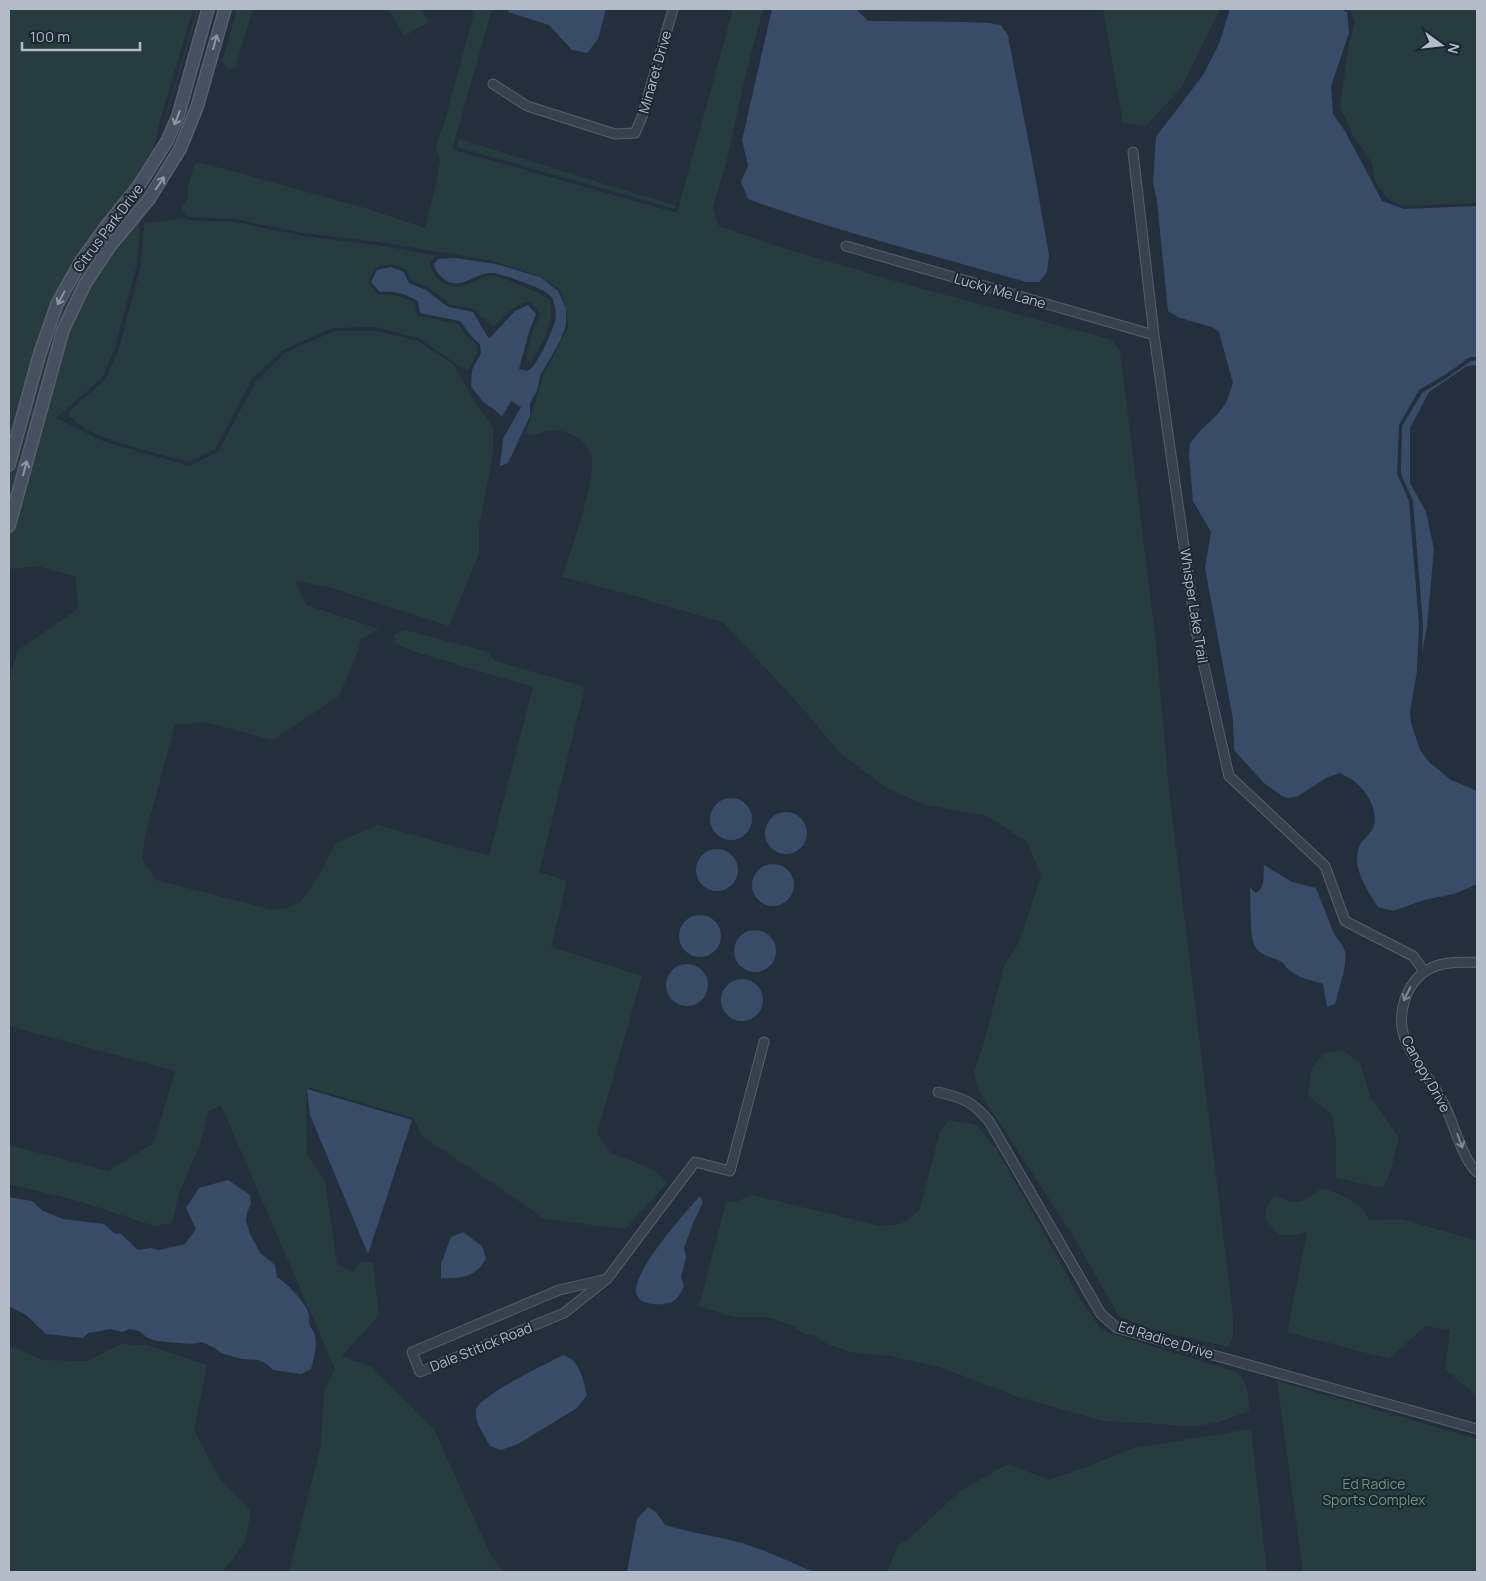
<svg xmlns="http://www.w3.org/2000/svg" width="1486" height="1581" viewBox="0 0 1486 1581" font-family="Manrope,sans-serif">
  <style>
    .green { fill: #263c3f }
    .water { fill: #394c67 }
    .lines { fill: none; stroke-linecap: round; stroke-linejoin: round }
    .street-casing { stroke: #565f6c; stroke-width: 11 }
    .secondary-casing { stroke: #565f6c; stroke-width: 14 }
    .street { stroke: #38414e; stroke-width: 9 }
    .secondary { stroke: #465061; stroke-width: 11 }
    .oneway { stroke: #8e96a5 }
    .oneway2 { stroke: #7c8592 }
    .labels { text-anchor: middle; stroke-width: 4; stroke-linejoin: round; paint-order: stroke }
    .street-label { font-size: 14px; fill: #b4bcc9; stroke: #1d2633 }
    .park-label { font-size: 14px; fill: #6b9a76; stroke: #1d2633 }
  </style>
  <rect width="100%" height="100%" fill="#242f3e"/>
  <path class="green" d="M 9,9 L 193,9 L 161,117 L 142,198 L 137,264 L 115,348 L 102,378 L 56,418 L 105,442 L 190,466 L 218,452 L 256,381 L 286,352 L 335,331 L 376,331 L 418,341 L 454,365 L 472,398 L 493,427 L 493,453 L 479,528 L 479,554 L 449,626 L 329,587 L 295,581 L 306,605 L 379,629 L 361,639 L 358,651 L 339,696 L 273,740 L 205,722 L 175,725 L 145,836 L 142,859 L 156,880 L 272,910 L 288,908 L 300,902 L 319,876 L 335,844 L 377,825 L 489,856 L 533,687 L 419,653 L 396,644 L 394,634 L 405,630 L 488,652 L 495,661 L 585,687 L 539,872 L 567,881 L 551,947 L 642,976 L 597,1134 L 611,1153 L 652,1169 L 667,1183 L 625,1229 L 544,1219 L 506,1192 L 423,1137 L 413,1118 L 307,1087 L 306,1091 L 307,1154 L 325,1181 L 337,1264 L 352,1273 L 360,1262 L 373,1263 L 379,1315 L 342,1356 L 371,1367 L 434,1429 L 491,1556 L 504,1572 L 289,1572 L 321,1445 L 324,1392 L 335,1369 L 221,1105 L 209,1111 L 199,1147 L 179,1193 L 172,1223 L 154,1226 L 82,1202 L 9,1184 L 9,1145 L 108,1171 L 154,1143 L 175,1071 L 9,1026 L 9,681 L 18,650 L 78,609 L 76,577 L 38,566 L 9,569 Z
    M 197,9 L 199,9 L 163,129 L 165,118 Z
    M 237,9 L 253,9 L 235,68 L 228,69 L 222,62 Z
    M 394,9 L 421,9 L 429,22 L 404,36 L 390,11 Z
    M 475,9 L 492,9 L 453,146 L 454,150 L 677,213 L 733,9 L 763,9 L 745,77 L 726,163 L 713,207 L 719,226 L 782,248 L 916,287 L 1112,340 L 1120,351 L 1156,642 L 1169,791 L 1233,1315 L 1233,1336 L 1228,1347 L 1146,1328 L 1119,1316 L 1072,1234 L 989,1107 L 977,1086 L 974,1071 L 983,1046 L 1005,963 L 1015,950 L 1025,925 L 1041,875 L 1027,842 L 988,816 L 926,805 L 886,788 L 839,752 L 805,711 L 724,623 L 631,595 L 562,577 C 569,555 599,474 591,454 C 588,446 580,439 573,435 C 558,428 547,429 533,436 L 526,433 L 543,376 L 568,327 L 566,307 L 561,291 L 540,276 L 489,260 L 385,243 L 303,233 L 235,219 L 188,217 L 181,209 L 188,198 L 188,188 L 194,165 L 199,162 L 365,208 L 425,228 L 437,180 L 440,160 L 436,149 L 438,139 L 444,124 Z
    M 1103,9 L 1220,9 L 1181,88 L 1146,126 L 1123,123 Z
    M 1350,9 L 1477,9 L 1477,203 L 1404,206 L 1389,200 L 1379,187 L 1375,180 L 1372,163 L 1352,134 L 1340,107 L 1348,49 L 1355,22 Z
    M 459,139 L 676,206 L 675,209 L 457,147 Z
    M 184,218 L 188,220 L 235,222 L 303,236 L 384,246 L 436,256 L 430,263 C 432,278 448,291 464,286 C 473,283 482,275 493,276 C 504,277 541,293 550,300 C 555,324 542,343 530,363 L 526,357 L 532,333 L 540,314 C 538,311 533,303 529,302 C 519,299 500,320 494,327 L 480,316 L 475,309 L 450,304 L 429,288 L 412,281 L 406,269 L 391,264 L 375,267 L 368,282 L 378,295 L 389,294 L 404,298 L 415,303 L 416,313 L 418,316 L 458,324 L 469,339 L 477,345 L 477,353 L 468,370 L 458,365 L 418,338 L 376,327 L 333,328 L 283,350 L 252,379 L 215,449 L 189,462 C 165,455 84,438 73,418 L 69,417 L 69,411 L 105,380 L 119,349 L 141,265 L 144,224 Z
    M 1342,1050 L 1360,1062 L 1370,1096 L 1399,1138 L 1390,1173 L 1383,1188 L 1336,1178 L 1336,1141 L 1332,1115 L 1308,1095 L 1312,1067 L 1325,1053 Z
    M 949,1120 L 976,1125 L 996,1149 L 1037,1220 L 1077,1294 L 1099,1327 L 1112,1334 L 1237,1372 C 1247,1382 1250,1397 1249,1411 L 1217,1423 L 1192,1426 L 1104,1421 L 1018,1397 L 940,1367 L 890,1356 L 851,1352 L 827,1344 L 815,1336 L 804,1334 L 792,1325 L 767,1317 L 733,1317 L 699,1306 L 726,1202 L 738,1201 L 752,1195 L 881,1226 L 901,1224 L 919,1211 L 940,1132 Z
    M 1321,1189 C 1331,1189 1356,1202 1363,1209 C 1365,1212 1367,1217 1369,1220 L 1402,1219 L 1477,1241 L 1477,1396 L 1445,1369 L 1450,1330 L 1425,1326 L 1389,1359 L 1287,1332 L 1307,1232 L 1294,1235 L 1279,1235 L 1265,1219 C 1266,1209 1267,1202 1276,1196 C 1296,1206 1304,1202 1321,1189 Z
    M 121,1344 L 146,1345 L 207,1365 L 194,1430 L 220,1479 L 251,1511 L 245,1542 L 223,1572 L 9,1572 L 9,1346 L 43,1360 L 88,1361 Z
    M 1277,1381 L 1477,1439 L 1477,1572 L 1303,1572 Z
    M 1251,1429 L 1267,1572 L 887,1572 L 898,1545 L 910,1538 L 960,1491 L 1008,1464 L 1049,1480 L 1078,1470 L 1135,1448 Z"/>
  <path class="water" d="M 508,9 L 606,9 L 598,39 L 587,53 L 572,50 L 549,25 L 508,12 Z
    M 772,9 L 856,9 L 868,21 L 966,22 L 989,23 L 1001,25 L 1008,36 L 1034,170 L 1049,255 L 1047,272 L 1039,282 L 1026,282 C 933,255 839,232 748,199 L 741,181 L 748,166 L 742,140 Z
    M 1230,9 L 1340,9 L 1347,12 L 1349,33 L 1331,86 L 1333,114 L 1345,131 L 1382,201 L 1404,209 L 1477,206 L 1477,357 L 1470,357 L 1446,374 L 1419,390 L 1399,425 L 1397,474 L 1409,501 L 1419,625 L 1417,671 L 1410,711 L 1411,723 L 1420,750 L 1429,762 L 1451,780 L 1477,791 L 1477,884 L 1454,894 L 1424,900 L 1393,911 L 1378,907 C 1368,891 1353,870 1358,850 C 1361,839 1370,836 1373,828 C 1380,812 1366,790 1354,781 C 1350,778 1345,776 1340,773 L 1328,777 L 1298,796 L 1288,798 L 1282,796 L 1264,783 L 1234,750 L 1233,719 L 1205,568 L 1211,532 L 1193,501 L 1189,455 L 1190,443 L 1200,431 L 1217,415 L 1226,403 L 1233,383 L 1219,332 L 1212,327 L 1180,318 L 1168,311 L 1157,201 L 1153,183 L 1156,137 L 1203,75 L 1219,44 Z
    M 455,258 L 496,264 L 540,277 L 558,291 L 566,308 L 566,325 L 560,341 L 540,376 L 537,391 L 530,403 L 530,416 L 508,463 L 500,466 L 503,439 L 521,407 L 511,401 L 502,417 L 494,409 L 483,402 L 471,386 L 472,370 L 481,353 L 480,344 L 472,337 L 460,321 L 420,313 L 418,301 C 405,294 394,290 380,292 L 371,282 L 377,270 L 391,267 L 404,272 L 409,283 L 426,290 L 448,307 L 473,312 L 489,339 L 515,311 L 528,305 L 536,314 L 529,332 L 519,369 L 528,371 C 537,366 551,334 555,322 C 557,314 555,307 553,299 C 551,296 547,293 544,291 C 537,287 500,273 493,273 C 482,272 473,279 463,282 C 450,287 436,276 434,264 L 438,259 Z
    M 1477,360 L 1477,365 L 1467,366 L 1429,392 L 1410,428 L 1410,483 L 1426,512 L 1434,549 L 1427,626 L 1422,653 L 1423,625 L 1413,501 L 1401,474 L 1402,426 L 1422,393 L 1448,377 L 1471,361 Z
    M710 819a21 21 0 1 1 42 0a21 21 0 1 1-42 0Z
    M765 833a21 21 0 1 1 42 0a21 21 0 1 1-42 0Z
    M696 870a21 21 0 1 1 42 0a21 21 0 1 1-42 0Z
    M752 885a21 21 0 1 1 42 0a21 21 0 1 1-42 0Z
    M 1264,865 L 1292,882 L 1316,888 L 1334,934 L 1342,945 L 1346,954 L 1344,971 L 1336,1000 L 1335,1004 L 1327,1007 L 1323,984 C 1311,980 1297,978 1288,969 C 1285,966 1284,963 1280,961 C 1272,957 1262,956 1256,948 C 1249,939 1251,900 1250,887 L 1255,893 C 1266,889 1263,875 1264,865 Z
    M679 936a21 21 0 1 1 42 0a21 21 0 1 1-42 0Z
    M734 951a21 21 0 1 1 42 0a21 21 0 1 1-42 0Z
    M666 985a21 21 0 1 1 42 0a21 21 0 1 1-42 0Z
    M721 1000a21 21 0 1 1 42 0a21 21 0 1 1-42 0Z
    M 307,1089 L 412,1120 L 368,1254 L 310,1115 Z
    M 228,1180 L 250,1195 L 251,1204 L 247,1212 L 246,1221 L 250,1234 L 260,1253 L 275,1265 L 277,1277 C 286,1282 308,1305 309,1315 C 310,1319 308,1319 309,1323 C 310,1327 313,1330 314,1333 C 318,1345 314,1358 311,1369 L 301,1374 L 273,1370 L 267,1364 L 258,1360 L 241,1359 L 221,1353 L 215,1348 L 202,1342 L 190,1344 L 157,1341 L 148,1338 L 139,1331 L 129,1329 L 122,1332 L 111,1329 L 94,1332 L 88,1333 L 83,1338 L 46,1334 L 26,1315 L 9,1306 L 9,1197 L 32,1201 L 43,1211 L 63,1219 L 104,1224 L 114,1233 L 121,1234 L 138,1250 L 151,1248 L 159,1250 L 185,1244 L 196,1229 L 186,1208 L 199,1188 Z
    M 700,1196 L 703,1202 L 693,1223 L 684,1248 L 686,1257 L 681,1277 L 684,1286 C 682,1289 680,1296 676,1299 C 668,1307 637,1307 636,1292 C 635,1268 684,1214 700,1196 Z
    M 463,1232 L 482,1246 L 486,1258 C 477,1277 460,1279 441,1278 L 441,1264 L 451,1237 Z
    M 563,1355 C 580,1360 583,1379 587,1395 L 577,1408 L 518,1444 L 501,1450 L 490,1446 C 485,1436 474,1422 476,1410 C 478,1396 548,1363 563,1355 Z
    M 648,1507 L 656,1512 L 665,1525 C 687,1532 711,1535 734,1541 C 762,1548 787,1561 814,1572 L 627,1572 L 637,1519 Z"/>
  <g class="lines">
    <defs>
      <path id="street" d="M 493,84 L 527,106 L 615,134 L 635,133 L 642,117 L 673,9
        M 1133,152 L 1154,335 L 1196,631 L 1229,776 L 1325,866 L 1345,921 L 1413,956 L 1424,971
        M 846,246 L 1154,335
        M 1477,962 C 1463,963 1449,961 1436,966 C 1405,977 1393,1018 1408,1046 C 1419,1067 1435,1086 1446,1108 C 1454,1125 1464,1162 1477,1172
        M 938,1092 C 963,1098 972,1101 989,1121 L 1101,1314 L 1117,1328 L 1477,1429
        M 607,1279 L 564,1313 L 420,1372 L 412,1352 L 559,1290 L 607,1279 L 695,1162 L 730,1171 L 764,1042"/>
      <path id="secondary" d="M 9,465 L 39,356 L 57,304 L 81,261 L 108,224 L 138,187 L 167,141 L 178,116 L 208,9
        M 9,526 L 63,330 L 85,284 L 110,246 L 149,199 L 180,149 L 197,107 L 225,9"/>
    </defs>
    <use href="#street" class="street-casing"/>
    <use href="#secondary" class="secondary-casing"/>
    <use href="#street" class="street"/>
    <use href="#secondary" class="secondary"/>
  </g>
  <defs><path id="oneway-shaft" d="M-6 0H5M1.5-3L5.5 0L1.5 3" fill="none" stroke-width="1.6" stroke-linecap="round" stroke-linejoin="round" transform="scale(1.25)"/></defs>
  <g class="oneway">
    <use href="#oneway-shaft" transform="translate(215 42) rotate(-75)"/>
    <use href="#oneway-shaft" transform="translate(177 118) rotate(111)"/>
    <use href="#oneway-shaft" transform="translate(160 183) rotate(-56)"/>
    <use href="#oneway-shaft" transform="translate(61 298) rotate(118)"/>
    <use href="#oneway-shaft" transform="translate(25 468) rotate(-75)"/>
  </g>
  <g class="oneway2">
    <use href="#oneway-shaft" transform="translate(1407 994) rotate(116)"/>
    <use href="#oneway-shaft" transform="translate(1460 1141) rotate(69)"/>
  </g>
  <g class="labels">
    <g class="street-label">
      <text transform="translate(655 72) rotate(-74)" y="5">Minaret Drive</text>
      <text transform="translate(108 228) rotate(-53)" y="5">Citrus Park Drive</text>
      <text transform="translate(1000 291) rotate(16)" y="5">Lucky Me Lane</text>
      <text transform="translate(1194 606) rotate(81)" y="5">Whisper Lake Trail</text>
      <text transform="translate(1426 1074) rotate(61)" y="5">Canopy Drive</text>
      <text transform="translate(1166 1340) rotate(17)" y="5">Ed Radice Drive</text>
      <text transform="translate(481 1347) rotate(-22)" y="5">Dale Stitick Road</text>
    </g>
    <g class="park-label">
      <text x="1374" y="1489">Ed Radice<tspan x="1374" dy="16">Sports Complex</tspan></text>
    </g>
  </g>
  <rect width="1486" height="1581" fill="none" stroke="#b4bcc9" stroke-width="20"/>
  <g transform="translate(1441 45) rotate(105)" stroke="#1d2633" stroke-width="4" paint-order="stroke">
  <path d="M0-4L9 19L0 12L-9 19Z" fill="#b4bcc9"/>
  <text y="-8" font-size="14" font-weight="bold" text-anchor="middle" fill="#b4bcc9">N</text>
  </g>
  <path d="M22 42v8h118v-8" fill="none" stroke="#b4bcc9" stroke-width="2.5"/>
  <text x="30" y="42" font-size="15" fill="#b4bcc9" stroke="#1d2633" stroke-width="4" paint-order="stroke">100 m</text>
</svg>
